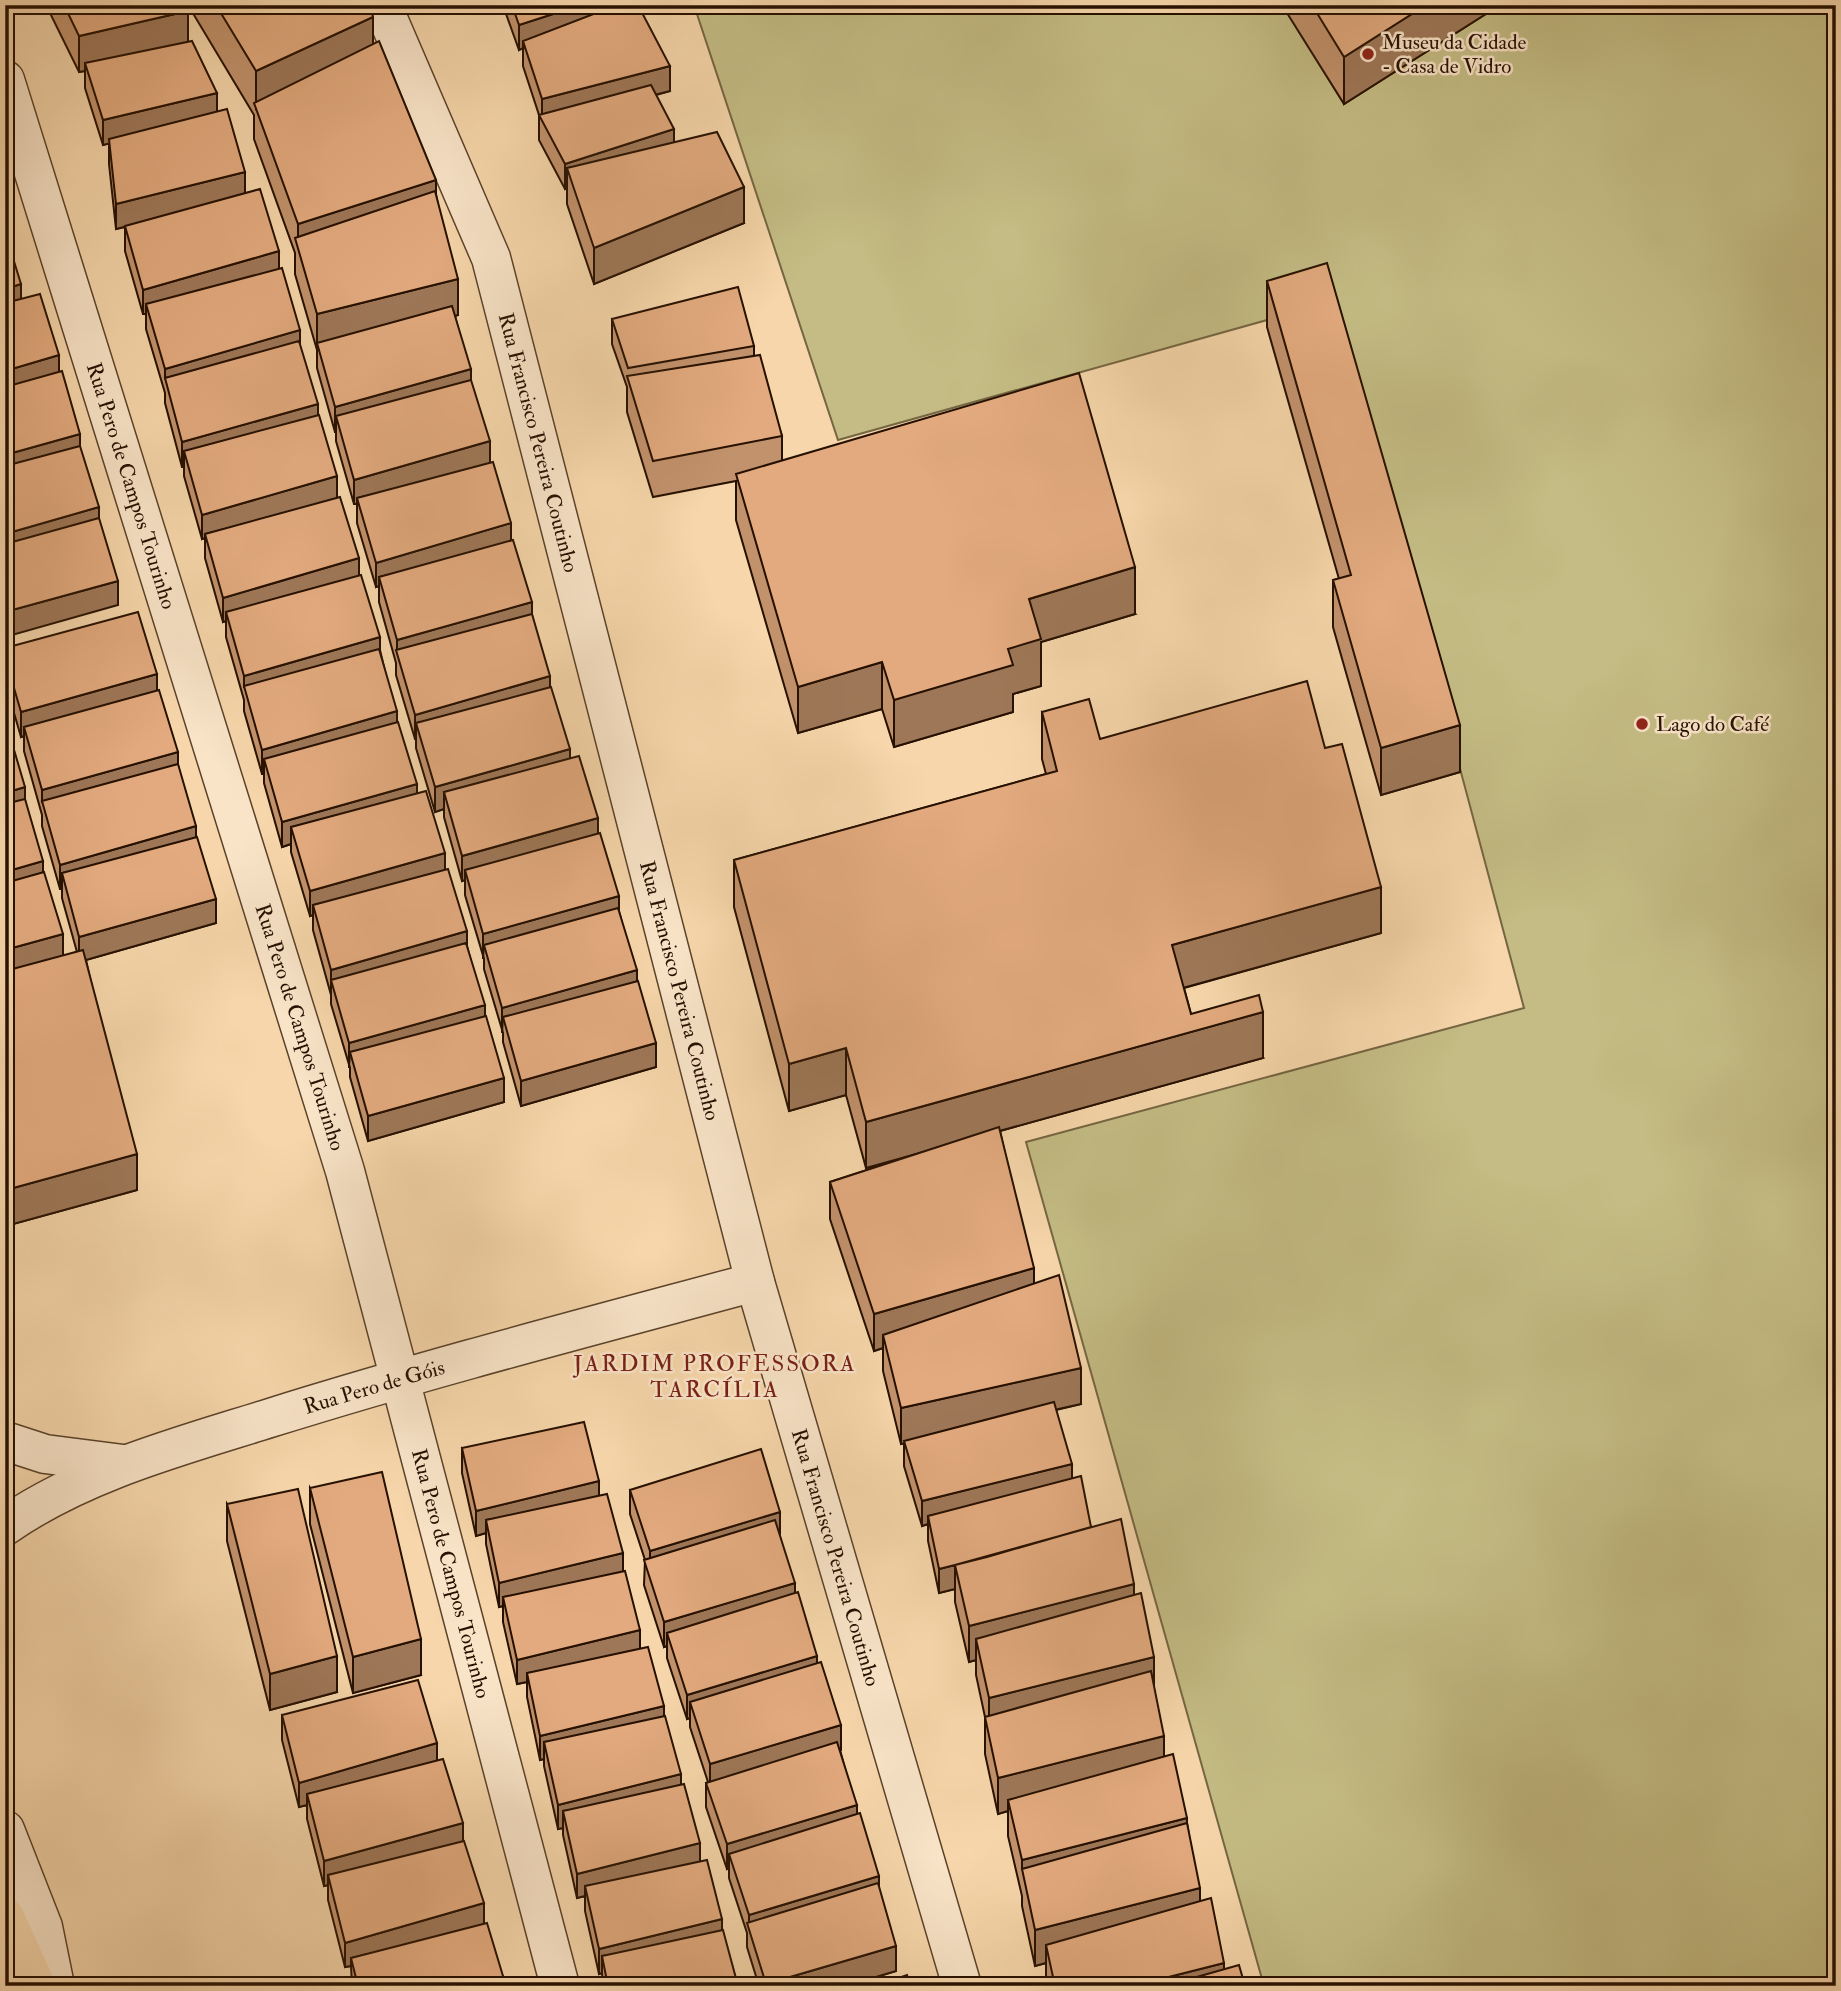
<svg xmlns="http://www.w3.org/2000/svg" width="1841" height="1991" viewBox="0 0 1841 1991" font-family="'IM FELL Double Pica',serif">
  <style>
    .green { fill: #c4bc84; stroke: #756642; stroke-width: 2 }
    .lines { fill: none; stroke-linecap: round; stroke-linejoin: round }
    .minor-casing { stroke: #5a422a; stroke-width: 41 }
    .tertiary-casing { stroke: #5a422a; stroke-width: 41 }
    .trunk-casing { stroke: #261000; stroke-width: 41 }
    .minor { stroke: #f9e4c8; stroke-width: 38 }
    .tertiary { stroke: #f9e4c8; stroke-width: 38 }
    .trunk { stroke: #f6d6aa; stroke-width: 38 }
    .wall { fill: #c2926c; stroke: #261000; stroke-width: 2 }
    .shaded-wall { fill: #9e7758; stroke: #261000; stroke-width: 2 }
    .building { fill: #e2aa7e; stroke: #261000; stroke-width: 2 }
    .poi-dot { fill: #8f2418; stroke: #f9e4c8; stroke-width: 2.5 }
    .labels { text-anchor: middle; stroke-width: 5; stroke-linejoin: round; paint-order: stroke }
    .poi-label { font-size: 21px; fill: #261000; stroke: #f9e4c8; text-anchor: start }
    .street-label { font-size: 21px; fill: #261000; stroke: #f9e4c8 }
    .neighbourhood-label { font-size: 23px; letter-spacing: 2px; fill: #7a1f14; stroke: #f9e4c8 }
  </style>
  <rect width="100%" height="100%" fill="#f6d6aa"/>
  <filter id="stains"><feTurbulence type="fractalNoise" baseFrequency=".00286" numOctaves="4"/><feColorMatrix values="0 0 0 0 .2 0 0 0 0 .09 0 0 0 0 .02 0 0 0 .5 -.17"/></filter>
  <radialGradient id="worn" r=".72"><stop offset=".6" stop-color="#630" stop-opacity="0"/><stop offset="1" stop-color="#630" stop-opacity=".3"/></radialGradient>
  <path class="green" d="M 694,5 L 1836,5 L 1836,1986 L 1264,1986 L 1026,1142 L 1524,1008 L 1335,301 L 838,440 Z"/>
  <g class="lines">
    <defs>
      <g id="minor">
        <path id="s1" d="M 382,5 L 491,258 L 755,1282 L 962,1986"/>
        <path id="s2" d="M 5,80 L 345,1171 L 560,1986"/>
        <path d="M 5,1441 L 45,1454 L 123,1464"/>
        <path id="s3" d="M 5,1526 C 82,1472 181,1446 270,1418 C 430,1368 592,1326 755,1282"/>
      </g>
      <path id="tertiary" d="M 5,1830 L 43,1927 L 55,1986"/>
      <path id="trunk" d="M 5,1917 L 36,1986"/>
    </defs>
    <use href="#minor" class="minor-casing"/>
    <use href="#tertiary" class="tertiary-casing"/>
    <use href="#trunk" class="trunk-casing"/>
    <use href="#minor" class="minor"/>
    <use href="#tertiary" class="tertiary"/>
    <use href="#trunk" class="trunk"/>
  </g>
  <path class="wall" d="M 46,5 L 185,5 L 188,41 L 217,112 L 245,193 L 279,269 L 318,415 L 337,497 L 380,650 L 397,722 L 417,793 L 445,870 L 467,946 L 485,1016 L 504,1102 L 368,1141 L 350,1077 L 350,1068 L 331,1004 L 331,995 L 313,930 L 313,915 L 310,916 L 291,852 L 291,844 L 282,847 L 264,783 L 264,774 L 262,774 L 244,711 L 244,700 L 226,637 L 226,621 L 223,622 L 205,558 L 205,538 L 202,539 L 184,476 L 184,467 L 182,467 L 165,403 L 165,393 L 146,329 L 146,314 L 143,314 L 125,251 L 125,227 L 116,229 L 109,164 L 109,143 L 103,145 L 85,88 L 85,71 L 79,72 Z
    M 188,5 L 370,5 L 373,44 L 436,194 L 458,315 L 455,316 L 490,462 L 532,615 L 550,687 L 570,758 L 598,834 L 619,911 L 637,981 L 656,1067 L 521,1106 L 503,1042 L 503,1033 L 484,969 L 484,959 L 465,895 L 465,880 L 462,881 L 444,817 L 444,809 L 435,812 L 416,748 L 416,739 L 415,739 L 396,675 L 396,663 L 379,602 L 379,586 L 376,587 L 357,523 L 357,504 L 354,504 L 336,441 L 336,432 L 335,432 L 317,368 L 317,350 L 295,274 L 295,253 L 254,139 L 254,115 Z
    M 505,5 L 659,5 L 641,11 L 670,91 L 656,95 L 674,142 L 744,223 L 594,284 L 567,204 L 567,188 L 565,189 L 539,140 L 539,115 L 523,66 L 523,48 L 519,50 L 505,11 Z
    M 1282,5 L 1500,5 L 1344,104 Z
    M 1267,281 L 1460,772 L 1381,795 L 1333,627 L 1333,580 L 1339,579 L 1267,327 Z
    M 612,319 L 754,346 L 754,356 L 782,436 L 782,460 L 1135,614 L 1041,642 L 1041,686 L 1013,694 L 1013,712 L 894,747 L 882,709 L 798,733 L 736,520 L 736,481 L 653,497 L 627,412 L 627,387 L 612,344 Z
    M 5,648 L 157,690 L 178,765 L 216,923 L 86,960 L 137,1190 L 6,1226 L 5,726 L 25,800 L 63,956 L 77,952 L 62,898 L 62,889 L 60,889 L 42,826 L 42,815 L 24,751 L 24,736 L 21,737 L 5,682 Z
    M 1042,712 L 1100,739 L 1325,748 L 1381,933 L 1184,988 L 1191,1014 L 1263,1058 L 1000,1131 L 1034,1283 L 1081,1404 L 1056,1410 L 1072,1479 L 1091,1527 L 1134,1595 L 1154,1688 L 1164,1756 L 1187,1823 L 1200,1901 L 1224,1969 L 1245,1986 L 1047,1986 L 1046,1981 L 1046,1963 L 1035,1966 L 1022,1906 L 1022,1896 L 1008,1836 L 1008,1811 L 998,1814 L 985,1754 L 985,1717 L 976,1675 L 976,1660 L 969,1662 L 955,1602 L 955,1589 L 939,1593 L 928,1541 L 928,1524 L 922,1526 L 904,1466 L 904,1443 L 901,1444 L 883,1371 L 883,1348 L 874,1351 L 830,1219 L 830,1182 L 911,1156 L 866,1168 L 846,1095 L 789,1111 L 734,907 L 734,860 L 1046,774 L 1042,759 Z
    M 462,1448 L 599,1496 L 623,1571 L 640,1649 L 664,1716 L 700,1862 L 722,1930 L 738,1986 L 603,1986 L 602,1973 L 599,1974 L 585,1911 L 585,1896 L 577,1898 L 563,1835 L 563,1828 L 558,1829 L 544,1766 L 544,1759 L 540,1760 L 527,1697 L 527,1682 L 517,1684 L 503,1622 L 503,1606 L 499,1607 L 486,1544 L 486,1533 L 476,1536 L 462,1473 Z
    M 310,1488 L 421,1675 L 353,1693 L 310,1524 Z
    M 630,1490 L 780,1537 L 795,1593 L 817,1663 L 857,1814 L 879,1889 L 896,1971 L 846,1986 L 759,1986 L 747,1947 L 747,1933 L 729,1878 L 729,1868 L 727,1869 L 706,1807 L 706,1783 L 708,1782 L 690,1727 L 690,1718 L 687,1719 L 667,1658 L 667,1646 L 664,1647 L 644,1585 L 645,1560 L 630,1514 Z
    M 227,1504 L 337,1692 L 270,1710 L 227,1541 Z
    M 282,1715 L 437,1761 L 463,1841 L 484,1924 L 506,1986 L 352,1986 L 351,1966 L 345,1967 L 328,1900 L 328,1885 L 324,1886 L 307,1819 L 307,1805 L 299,1807 L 282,1740 Z"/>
  <path class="shaded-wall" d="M 581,5 L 659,5 L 525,48 L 523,41 L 523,48 L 519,50 L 519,25 Z
    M 1426,5 L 1500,5 L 1344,104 L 1344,57 Z
    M 188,11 L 188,47 L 85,63 L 85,71 L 79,72 L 79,36 Z
    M 373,17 L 373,64 L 256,109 L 256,71 Z
    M 670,66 L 670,91 L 544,123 L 542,120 L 542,99 Z
    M 217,93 L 217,118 L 103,145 L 103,120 Z
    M 674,129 L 674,154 L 567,168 L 567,188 L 565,189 L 565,164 Z
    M 245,172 L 245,197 L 116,229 L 116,204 Z
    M 436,180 L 436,216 L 298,246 L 298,224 Z
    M 744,187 L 744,223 L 594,284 L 594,248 Z
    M 279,251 L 279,276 L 146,304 L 146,314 L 143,314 L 143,290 Z
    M 458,279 L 458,315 L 319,350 L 317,344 L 317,314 Z
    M 21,284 L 21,309 L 5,313 L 5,289 Z
    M 300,330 L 300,354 L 165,378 L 165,369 Z
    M 59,355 L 59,380 L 5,395 L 5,371 Z
    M 471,369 L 471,393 L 336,416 L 336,432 L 335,432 L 335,407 Z
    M 318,404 L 318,428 L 184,451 L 184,467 L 182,467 L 182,442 Z
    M 80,434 L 80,459 L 5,480 L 5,455 Z
    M 490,441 L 490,466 L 357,498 L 357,504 L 354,504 L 354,480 Z
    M 337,476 L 337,501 L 205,534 L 205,538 L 202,539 L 202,515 Z
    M 99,507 L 99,532 L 5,558 L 5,534 Z
    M 511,523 L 511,548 L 379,577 L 379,586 L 376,587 L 376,563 Z
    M 359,558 L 359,583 L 226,612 L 226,621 L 223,622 L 223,598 Z
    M 1135,567 L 1135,614 L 1041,642 L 1041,686 L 1013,694 L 1013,712 L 894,747 L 894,700 L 1008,649 L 1029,599 Z
    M 118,581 L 118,605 L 5,637 L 5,612 Z
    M 532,602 L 532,627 L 397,652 L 397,640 Z
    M 380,637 L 380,662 L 244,687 L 244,676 Z
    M 882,662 L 882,709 L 798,733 L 798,687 Z
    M 157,674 L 157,698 L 24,727 L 24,736 L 21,737 L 21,712 Z
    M 550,676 L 550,700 L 416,723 L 416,739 L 415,739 L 415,715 Z
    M 397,711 L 397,736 L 264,759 L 264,774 L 262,774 L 262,750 Z
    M 1460,725 L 1460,772 L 1381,795 L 1381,748 Z
    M 570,749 L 570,774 L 444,792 L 444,809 L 435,812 L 435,787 Z
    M 178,752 L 178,777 L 42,802 L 42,790 Z
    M 417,784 L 417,809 L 291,827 L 291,844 L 282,847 L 282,822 Z
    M 25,787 L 25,812 L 5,818 L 5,793 Z
    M 598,818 L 598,842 L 465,870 L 465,880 L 462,881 L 462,856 Z
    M 196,826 L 196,851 L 62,873 L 62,889 L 60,889 L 60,865 Z
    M 445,853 L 445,878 L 313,905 L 313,915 L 310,916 L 310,891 Z
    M 43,861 L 43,886 L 5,897 L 5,872 Z
    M 1381,887 L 1381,933 L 1172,991 L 1172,945 Z
    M 619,896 L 619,920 L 484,945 L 483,959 L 483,934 Z
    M 216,899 L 216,923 L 79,962 L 79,937 Z
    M 467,931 L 467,955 L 331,980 L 331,995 L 331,970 Z
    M 63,934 L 63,959 L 5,975 L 5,950 Z
    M 637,970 L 637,995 L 503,1017 L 502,1033 L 502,1008 Z
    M 485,1005 L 485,1030 L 350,1052 L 349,1068 L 349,1043 Z
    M 1263,1012 L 1263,1058 L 866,1168 L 866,1122 Z
    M 656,1043 L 656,1067 L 521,1106 L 521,1081 Z
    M 846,1048 L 846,1095 L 789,1111 L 789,1064 Z
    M 504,1078 L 504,1102 L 368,1141 L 368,1116 Z
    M 137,1154 L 137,1190 L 6,1226 L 6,1190 Z
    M 1034,1268 L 1034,1304 L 883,1335 L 883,1348 L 874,1351 L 874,1314 Z
    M 1081,1368 L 1081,1404 L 901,1444 L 901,1408 Z
    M 1072,1464 L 1072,1488 L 928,1516 L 928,1524 L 922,1526 L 922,1501 Z
    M 599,1481 L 599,1505 L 486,1520 L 486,1533 L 476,1536 L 476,1511 Z
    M 780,1512 L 780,1537 L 650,1576 L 650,1551 Z
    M 1092,1530 L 955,1565 L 955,1589 L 939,1593 L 939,1569 Z
    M 623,1553 L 623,1578 L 503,1597 L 503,1606 L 499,1607 L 499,1583 Z
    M 795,1583 L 795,1608 L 667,1633 L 667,1646 L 664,1647 L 664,1622 Z
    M 1134,1584 L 1134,1620 L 976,1639 L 976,1660 L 969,1662 L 969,1626 Z
    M 640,1630 L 640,1655 L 527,1673 L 527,1682 L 517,1684 L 517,1660 Z
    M 421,1639 L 421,1675 L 353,1693 L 353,1657 Z
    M 337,1656 L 337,1692 L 270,1710 L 270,1674 Z
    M 817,1656 L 817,1681 L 690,1702 L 690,1718 L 687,1719 L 687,1695 Z
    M 1154,1657 L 1154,1693 L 989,1734 L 989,1698 Z
    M 664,1706 L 664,1731 L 544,1742 L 544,1759 L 540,1760 L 540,1736 Z
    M 841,1725 L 841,1750 L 710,1789 L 710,1764 Z
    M 1164,1736 L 1164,1772 L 1008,1800 L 1008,1811 L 998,1814 L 998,1778 Z
    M 437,1743 L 437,1768 L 307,1794 L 307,1805 L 299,1807 L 299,1783 Z
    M 681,1774 L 681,1799 L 563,1811 L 563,1828 L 558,1829 L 558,1805 Z
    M 857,1805 L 857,1830 L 729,1854 L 729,1868 L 727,1869 L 727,1844 Z
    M 1187,1818 L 1187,1855 L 1022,1869 L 1022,1860 Z
    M 463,1823 L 463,1848 L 328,1875 L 328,1885 L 324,1886 L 324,1861 Z
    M 700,1843 L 700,1868 L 585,1886 L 585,1896 L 577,1898 L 577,1874 Z
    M 879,1876 L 879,1901 L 749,1929 L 749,1915 Z
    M 1200,1888 L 1200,1924 L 1046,1945 L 1046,1963 L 1035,1966 L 1035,1930 Z
    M 484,1903 L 484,1928 L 351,1958 L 351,1966 L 345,1967 L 345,1943 Z
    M 722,1919 L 722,1944 L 602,1956 L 602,1973 L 599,1974 L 599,1949 Z
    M 896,1946 L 896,1971 L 846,1986 L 766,1986 L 766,1984 Z
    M 1224,1963 L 1224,1986 L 1133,1986 Z"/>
  <path class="building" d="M 64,5 L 185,5 L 188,11 L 79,36 Z
    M 216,5 L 370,5 L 373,17 L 256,71 Z
    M 512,5 L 581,5 L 519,25 Z
    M 617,5 L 638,5 L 670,66 L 542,99 L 523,41 Z
    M 1312,5 L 1426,5 L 1344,57 Z
    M 192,41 L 217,93 L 103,120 L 85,63 Z
    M 379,41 L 436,180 L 298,224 L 254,103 Z
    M 651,85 L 674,129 L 565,164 L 539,115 Z
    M 227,109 L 245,172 L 116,204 L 109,139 Z
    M 717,132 L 744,187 L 594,248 L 567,168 Z
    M 260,189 L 279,251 L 143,290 L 125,226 Z
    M 435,191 L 458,279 L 317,314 L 295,238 Z
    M 5,232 L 21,284 L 5,289 Z
    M 1327,263 L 1460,725 L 1381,748 L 1333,580 L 1351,575 L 1267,281 Z
    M 282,268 L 300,330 L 165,369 L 146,304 Z
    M 738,287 L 754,346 L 628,368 L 612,319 Z
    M 40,294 L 59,355 L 5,371 L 5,303 Z
    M 452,306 L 471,369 L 335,407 L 317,343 Z
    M 299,341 L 318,404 L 182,442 L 165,378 Z
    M 760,355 L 782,436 L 653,461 L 627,376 Z
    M 62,371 L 80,434 L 5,455 L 5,387 Z
    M 1079,373 L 1135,567 L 1029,599 L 1041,639 L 1008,649 L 1013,665 L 894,700 L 882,662 L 798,687 L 736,474 Z
    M 471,380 L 490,441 L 354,480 L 336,416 Z
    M 319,415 L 337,476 L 202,515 L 184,451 Z
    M 80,446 L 99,507 L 5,534 L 5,466 Z
    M 493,462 L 511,523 L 376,563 L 357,498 Z
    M 340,497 L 359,558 L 223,598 L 205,534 Z
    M 99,518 L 118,581 L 5,612 L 5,544 Z
    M 513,540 L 532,602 L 397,640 L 379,577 Z
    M 361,575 L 380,637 L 244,676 L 226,612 Z
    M 138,612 L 157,674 L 21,712 L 5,657 L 5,648 Z
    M 532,614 L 550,676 L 415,715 L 396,650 Z
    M 379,649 L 397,711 L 262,750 L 244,686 Z
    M 1307,681 L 1325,748 L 1342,744 L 1381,887 L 1172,945 L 1191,1014 L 1259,995 L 1263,1012 L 866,1122 L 846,1048 L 789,1064 L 734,860 L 1057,771 L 1042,712 L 1089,699 L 1100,739 Z
    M 551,687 L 570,749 L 435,787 L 416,723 Z
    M 159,690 L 178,752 L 42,790 L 24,727 Z
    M 398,722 L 417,784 L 282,822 L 264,759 Z
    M 5,726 L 7,726 L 25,787 L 5,793 Z
    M 579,756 L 598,818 L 462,856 L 444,792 Z
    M 178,764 L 196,826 L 60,865 L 42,801 Z
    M 426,791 L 445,853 L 310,891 L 291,827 Z
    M 25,799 L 43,861 L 5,872 L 5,804 Z
    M 600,833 L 619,896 L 483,934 L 465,870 Z
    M 197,837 L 216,899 L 79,937 L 62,873 Z
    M 448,869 L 467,931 L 331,970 L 313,905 Z
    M 44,872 L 63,934 L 5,950 L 5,883 Z
    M 618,908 L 637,970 L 502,1008 L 484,945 Z
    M 466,943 L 485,1005 L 349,1043 L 331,980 Z
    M 83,950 L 137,1154 L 6,1190 L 5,971 Z
    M 638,981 L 656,1043 L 521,1081 L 503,1017 Z
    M 486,1016 L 504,1078 L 368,1116 L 350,1052 Z
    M 999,1127 L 1034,1268 L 874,1314 L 830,1182 Z
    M 1059,1275 L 1081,1368 L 901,1408 L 883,1335 Z
    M 1054,1402 L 1072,1464 L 922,1501 L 904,1441 Z
    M 584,1422 L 599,1481 L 476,1511 L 462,1448 Z
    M 761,1449 L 780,1512 L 650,1551 L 630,1490 Z
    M 382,1472 L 421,1639 L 353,1657 L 310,1488 Z
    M 1081,1476 L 1091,1527 L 987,1557 L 939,1569 L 928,1516 Z
    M 298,1489 L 337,1656 L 270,1674 L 227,1504 Z
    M 607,1494 L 623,1553 L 499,1583 L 486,1520 Z
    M 1121,1519 L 1134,1584 L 969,1626 L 955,1565 Z
    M 775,1520 L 795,1583 L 664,1622 L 644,1560 Z
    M 625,1571 L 640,1630 L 517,1660 L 503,1597 Z
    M 798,1592 L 817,1656 L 687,1695 L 667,1633 Z
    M 1141,1593 L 1154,1657 L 989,1698 L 976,1639 Z
    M 648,1647 L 664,1706 L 540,1736 L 527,1673 Z
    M 821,1662 L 841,1725 L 710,1764 L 690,1702 Z
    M 1151,1671 L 1164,1736 L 998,1778 L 985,1717 Z
    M 418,1680 L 437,1743 L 299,1783 L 282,1715 Z
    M 665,1716 L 681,1774 L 558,1805 L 544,1742 Z
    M 837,1742 L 857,1805 L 727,1844 L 706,1783 Z
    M 1173,1754 L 1187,1818 L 1022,1860 L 1008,1800 Z
    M 443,1759 L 463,1823 L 324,1861 L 307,1794 Z
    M 684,1784 L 700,1843 L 577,1874 L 563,1811 Z
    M 860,1813 L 879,1876 L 749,1915 L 729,1854 Z
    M 1187,1823 L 1200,1888 L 1035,1930 L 1022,1869 Z
    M 464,1841 L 484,1903 L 345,1943 L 328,1875 Z
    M 707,1860 L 722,1919 L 599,1949 L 585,1886 Z
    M 878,1883 L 896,1946 L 766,1984 L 747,1923 Z
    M 1211,1898 L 1224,1963 L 1133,1986 L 1055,1986 L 1046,1945 Z
    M 487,1923 L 506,1986 L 358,1986 L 351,1958 Z
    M 723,1930 L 738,1986 L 608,1986 L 602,1956 Z
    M 1239,1965 L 1245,1986 L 1165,1986 Z
    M 907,1975 L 910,1986 L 875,1986 Z"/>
  <g class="poi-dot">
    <circle cx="1368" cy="54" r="7"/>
    <circle cx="1642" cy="724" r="7"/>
  </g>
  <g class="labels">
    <g class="poi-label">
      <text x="1382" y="49">Museu da Cidade<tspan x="1382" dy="24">- Casa de Vidro</tspan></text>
      <text x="1656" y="731">Lago do Café</text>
    </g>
    <g class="street-label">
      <text dy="7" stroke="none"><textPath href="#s1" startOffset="466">Rua Francisco Pereira Coutinho</textPath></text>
      <text dy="7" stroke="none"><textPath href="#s2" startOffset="425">Rua Pero de Campos Tourinho</textPath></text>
      <text dy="7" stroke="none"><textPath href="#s1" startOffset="1032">Rua Francisco Pereira Coutinho</textPath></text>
      <text dy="7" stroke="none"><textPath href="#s2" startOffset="992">Rua Pero de Campos Tourinho</textPath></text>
      <text dy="7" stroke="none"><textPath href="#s3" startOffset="396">Rua Pero de Góis</textPath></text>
      <text dy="7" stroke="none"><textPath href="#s1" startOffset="1620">Rua Francisco Pereira Coutinho</textPath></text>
      <text dy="7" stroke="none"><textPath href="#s2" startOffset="1559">Rua Pero de Campos Tourinho</textPath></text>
    </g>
    <g class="neighbourhood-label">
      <text x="715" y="1371">JARDIM PROFESSORA<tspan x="715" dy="26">TARCÍLIA</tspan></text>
    </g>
  </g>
  <rect width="1841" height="1991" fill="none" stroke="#f6d6aa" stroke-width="28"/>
  <rect x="7" y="7" width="1827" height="1977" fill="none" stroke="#261000" stroke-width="3.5"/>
  <rect x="14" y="14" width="1813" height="1963" fill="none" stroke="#261000" stroke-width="2"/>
  <rect width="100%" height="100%" filter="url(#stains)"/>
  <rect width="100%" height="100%" fill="url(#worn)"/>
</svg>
